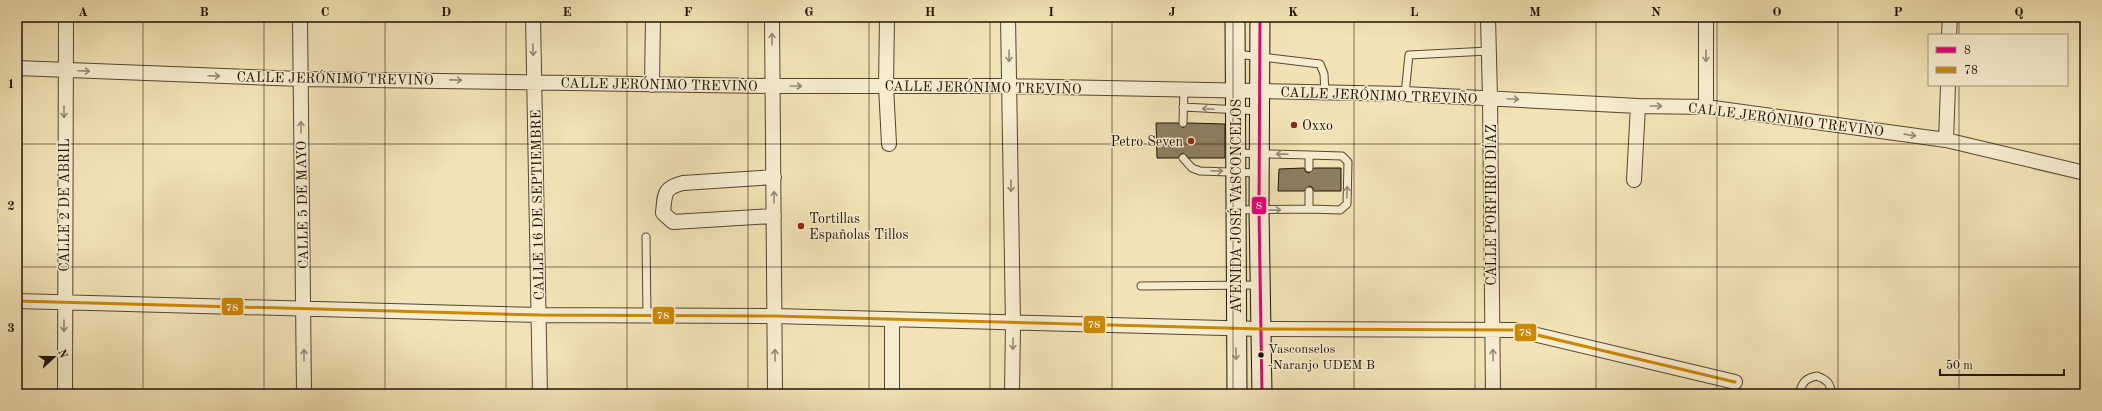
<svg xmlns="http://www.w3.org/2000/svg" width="2102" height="411" viewBox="0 0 2102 411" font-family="'Old Standard TT',serif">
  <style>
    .building { fill: #8d7f62; stroke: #211208 }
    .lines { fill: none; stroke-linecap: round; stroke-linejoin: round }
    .service-casing { stroke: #554633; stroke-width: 9 }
    .minor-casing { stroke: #554633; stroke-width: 16 }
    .secondary-casing { stroke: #211208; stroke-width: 21 }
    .service { stroke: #f6edcf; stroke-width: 7 }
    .minor { stroke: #f6edcf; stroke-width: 14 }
    .secondary { stroke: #f6edcf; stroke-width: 19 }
    .bus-1-casing { stroke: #f6edcf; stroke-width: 6 }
    .bus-2-casing { stroke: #f6edcf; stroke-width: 6 }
    .bus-1 { stroke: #e5007d; stroke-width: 3 }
    .bus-2 { stroke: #cc8802; stroke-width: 3 }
    .oneway { stroke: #968a75 }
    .grid { fill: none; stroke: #211208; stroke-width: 1; stroke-opacity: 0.55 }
    .poi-dot { fill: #8f2418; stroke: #f6edcf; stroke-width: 1.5 }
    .bus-dot { fill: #211208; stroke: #f6edcf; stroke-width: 1.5 }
    .labels { text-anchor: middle; stroke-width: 3; stroke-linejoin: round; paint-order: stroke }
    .bus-label { font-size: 13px; fill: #211208; stroke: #f6edcf; text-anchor: start }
    .street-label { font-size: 14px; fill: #211208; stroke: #f6edcf }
    .poi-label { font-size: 14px; fill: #211208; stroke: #f6edcf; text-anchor: start }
    .line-badge { stroke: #f6edcf; stroke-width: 1.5 }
    .badge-label { font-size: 11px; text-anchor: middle; font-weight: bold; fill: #fff }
    .neatline { fill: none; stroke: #211208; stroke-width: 1.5 }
    .grid-label { font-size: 13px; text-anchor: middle; font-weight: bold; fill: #211208 }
  </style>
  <rect width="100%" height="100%" fill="#f1e3b5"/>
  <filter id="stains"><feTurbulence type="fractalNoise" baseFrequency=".005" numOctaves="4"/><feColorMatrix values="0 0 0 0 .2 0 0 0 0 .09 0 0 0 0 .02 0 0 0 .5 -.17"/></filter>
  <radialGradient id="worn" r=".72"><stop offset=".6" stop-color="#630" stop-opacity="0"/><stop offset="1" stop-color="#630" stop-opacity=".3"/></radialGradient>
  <path class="building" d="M 1156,123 L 1178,123 L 1183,128 L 1188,123 L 1225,124 L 1225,158 L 1189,158 L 1182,153 L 1178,158 L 1157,158 Z
    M 1304,168 L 1306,172 L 1309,173 L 1314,168 L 1341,168 L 1341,191 L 1314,191 L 1312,187 L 1309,186 L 1304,191 L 1278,191 L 1279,169 Z"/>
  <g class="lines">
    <defs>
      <path id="service" d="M 1236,54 L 1320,64 L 1324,74 L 1325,94
        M 1405,94 L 1409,55 L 1489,51
        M 1183,107 L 1260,111
        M 1183,123 L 1184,90
        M 1236,153 L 1309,155 L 1309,168
        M 1309,155 L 1342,156 L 1348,162 L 1347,204 L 1340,210 L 1309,209
        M 1183,158 L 1192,168 L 1200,171 L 1258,173
        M 1236,210 L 1309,209 L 1309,191
        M 646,237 L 647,315
        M 1141,286 L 1260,285
        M 1799,394 C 1802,383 1805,378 1817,376 C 1827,380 1831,383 1831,394"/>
      <path id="minor" d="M 300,17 L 304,394
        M 533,17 L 540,394
        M 772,17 L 775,394
        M 887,17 L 886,86 L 889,144
        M 1008,17 L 1013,324 L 1012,394
        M 1488,17 L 1490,98 L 1493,394
        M 1949,35 L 1950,17
        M 17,68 L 300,79 L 772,86 L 1009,86 L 1405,94 L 1638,106 L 1706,107 L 1946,140 L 2085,173
        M 652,85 L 653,17
        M 1706,107 L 1706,17
        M 1946,140 L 1948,85
        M 774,177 L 683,183 C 663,188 665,194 663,213 L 673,222 L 774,216
        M 1634,180 L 1638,106
        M 17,301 L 540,315 L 774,316 L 1261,329 L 1516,330 L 1735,382
        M 65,394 L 66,17
        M 892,394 L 892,321"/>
      <path id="secondary" d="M 1235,17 L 1237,394
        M 1260,17 L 1259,210 L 1262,394"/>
    </defs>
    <use href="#service" class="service-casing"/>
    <use href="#minor" class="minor-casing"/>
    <use href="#secondary" class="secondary-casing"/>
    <use href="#service" class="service"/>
    <use href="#minor" class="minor"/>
    <use href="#secondary" class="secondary"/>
    <defs>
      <path id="bus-1" d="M 1260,17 L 1259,210 L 1262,394"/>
      <path id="bus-2" d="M 17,301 L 540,315 L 774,316 L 1261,329 L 1516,330 L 1735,382"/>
    </defs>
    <use href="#bus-1" class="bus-1-casing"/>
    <use href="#bus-2" class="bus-2-casing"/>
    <use href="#bus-1" class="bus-1"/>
    <use href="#bus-2" class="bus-2"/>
  </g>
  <defs><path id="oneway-shaft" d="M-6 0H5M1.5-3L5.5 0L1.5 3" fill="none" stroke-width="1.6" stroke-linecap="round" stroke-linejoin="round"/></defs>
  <g class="oneway">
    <use href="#oneway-shaft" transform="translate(772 39) rotate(-90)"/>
    <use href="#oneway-shaft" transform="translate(533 50) rotate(89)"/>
    <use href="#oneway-shaft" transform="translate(1009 56) rotate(90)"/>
    <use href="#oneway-shaft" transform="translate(1706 56) rotate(90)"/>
    <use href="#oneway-shaft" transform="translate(84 71) rotate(2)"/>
    <use href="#oneway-shaft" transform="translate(214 76) rotate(2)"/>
    <use href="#oneway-shaft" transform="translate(456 80) rotate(1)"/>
    <use href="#oneway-shaft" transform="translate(796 86)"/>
    <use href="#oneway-shaft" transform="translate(1513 99) rotate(3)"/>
    <use href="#oneway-shaft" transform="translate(1656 106)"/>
    <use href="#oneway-shaft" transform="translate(1208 109) rotate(-177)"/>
    <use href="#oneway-shaft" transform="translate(64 112) rotate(90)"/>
    <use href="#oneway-shaft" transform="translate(301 127) rotate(-91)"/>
    <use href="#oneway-shaft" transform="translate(1910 135) rotate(8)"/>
    <use href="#oneway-shaft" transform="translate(1282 154) rotate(-178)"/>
    <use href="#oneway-shaft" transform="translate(1217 171) rotate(2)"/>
    <use href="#oneway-shaft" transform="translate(1011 186) rotate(89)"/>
    <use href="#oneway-shaft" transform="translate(1347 192) rotate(-88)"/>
    <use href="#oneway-shaft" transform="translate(774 197) rotate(-90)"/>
    <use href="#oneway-shaft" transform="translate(1275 210) rotate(-1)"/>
    <use href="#oneway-shaft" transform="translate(64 326) rotate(90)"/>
    <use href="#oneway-shaft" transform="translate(1013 344) rotate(91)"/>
    <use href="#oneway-shaft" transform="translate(1236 354) rotate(89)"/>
    <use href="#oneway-shaft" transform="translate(304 355) rotate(-90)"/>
    <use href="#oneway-shaft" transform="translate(775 355) rotate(-90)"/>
    <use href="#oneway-shaft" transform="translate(1493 355) rotate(-91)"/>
  </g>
  <path class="grid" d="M 143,17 L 143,394M 264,17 L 264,394M 385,17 L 385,394M 506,17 L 506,394M 627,17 L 627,394M 748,17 L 748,394M 869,17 L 869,394M 990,17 L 990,394M 1112,17 L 1112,394M 1233,17 L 1233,394M 1354,17 L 1354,394M 1475,17 L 1475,394M 1596,17 L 1596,394M 1717,17 L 1717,394M 1838,17 L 1838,394M 1959,17 L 1959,35M 1959,85 L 1959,394M 17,144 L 2085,144M 17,267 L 2085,267"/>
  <g class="poi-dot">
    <circle cx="1294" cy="125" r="4"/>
    <circle cx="1191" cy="141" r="4"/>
    <circle cx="801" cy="226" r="4"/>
  </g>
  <circle class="bus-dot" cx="1261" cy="355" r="3.5"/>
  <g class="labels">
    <g class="bus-label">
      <text x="1268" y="353">Vasconselos<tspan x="1268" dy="16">-Naranjo UDEM B</tspan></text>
    </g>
    <g class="street-label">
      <text transform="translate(335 78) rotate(1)" y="5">CALLE JERÓNIMO TREVIÑO</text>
      <text transform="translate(659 84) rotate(1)" y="5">CALLE JERÓNIMO TREVIÑO</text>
      <text transform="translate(983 87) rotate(1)" y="5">CALLE JERÓNIMO TREVIÑO</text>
      <text transform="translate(1379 95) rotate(2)" y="5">CALLE JERÓNIMO TREVIÑO</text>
      <text transform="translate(1786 119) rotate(7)" y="5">CALLE JERÓNIMO TREVIÑO</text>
      <text transform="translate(64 205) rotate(-90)" y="5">CALLE 2 DE ABRIL</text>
      <text transform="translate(302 205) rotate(-91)" y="5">CALLE 5 DE MAYO</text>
      <text transform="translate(537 205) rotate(-91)" y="5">CALLE 16 DE SEPTIEMBRE</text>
      <text transform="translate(1491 205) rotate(-90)" y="5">CALLE PORFIRIO DÍAZ</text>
      <text transform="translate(1236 206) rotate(-90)" y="5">AVENIDA JOSÉ VASCONCELOS</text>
    </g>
    <g class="poi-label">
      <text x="1302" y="130">Oxxo</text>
      <text x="1183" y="146" text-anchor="end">Petro Seven</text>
      <text x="809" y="223">Tortillas<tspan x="809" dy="16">Españolas Tillos</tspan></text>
    </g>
  </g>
  <g class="line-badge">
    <rect x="1251" y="196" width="16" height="19" rx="4" fill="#e5007d"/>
    <rect x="221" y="297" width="23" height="19" rx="4" fill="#cc8802"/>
    <rect x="652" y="306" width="23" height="19" rx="4" fill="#cc8802"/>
    <rect x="1083" y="315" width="23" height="19" rx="4" fill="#cc8802"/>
    <rect x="1514" y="323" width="23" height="19" rx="4" fill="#cc8802"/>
  </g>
  <g class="badge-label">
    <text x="1259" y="209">8</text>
    <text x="232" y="311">78</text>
    <text x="663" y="319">78</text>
    <text x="1094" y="328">78</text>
    <text x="1525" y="336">78</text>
  </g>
  <rect width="2102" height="411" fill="none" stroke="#f1e3b5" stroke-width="44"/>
  <rect x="1928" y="34" width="140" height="52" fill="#f6edcf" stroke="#a1957f"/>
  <rect x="1936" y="47" width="20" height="6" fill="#e5007d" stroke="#a1957f"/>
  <text x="1964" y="54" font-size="12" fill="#211208">8</text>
  <rect x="1936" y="67" width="20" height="6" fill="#cc8802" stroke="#a1957f"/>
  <text x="1964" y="74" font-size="12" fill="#211208">78</text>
  <g transform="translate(54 357) rotate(69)" stroke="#f6edcf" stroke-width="3" paint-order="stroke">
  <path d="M0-3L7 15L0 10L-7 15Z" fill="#211208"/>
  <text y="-6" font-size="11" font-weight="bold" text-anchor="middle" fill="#211208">N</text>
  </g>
  <path d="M1940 369v6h124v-6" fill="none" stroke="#211208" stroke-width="2"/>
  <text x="1946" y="369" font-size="12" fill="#211208" stroke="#f6edcf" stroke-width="3" paint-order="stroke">50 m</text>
  <rect x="22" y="22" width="2058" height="367" class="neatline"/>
  <g class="grid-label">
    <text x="83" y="16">A</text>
    <text x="204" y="16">B</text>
    <text x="325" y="16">C</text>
    <text x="446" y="16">D</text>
    <text x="567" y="16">E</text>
    <text x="688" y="16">F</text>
    <text x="809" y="16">G</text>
    <text x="930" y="16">H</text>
    <text x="1051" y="16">I</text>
    <text x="1172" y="16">J</text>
    <text x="1293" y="16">K</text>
    <text x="1414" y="16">L</text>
    <text x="1535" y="16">M</text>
    <text x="1656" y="16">N</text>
    <text x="1777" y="16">O</text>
    <text x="1898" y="16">P</text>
    <text x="2019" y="16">Q</text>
    <text x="11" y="88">1</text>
    <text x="11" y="210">2</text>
    <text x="11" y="332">3</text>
  </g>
  <rect width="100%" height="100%" filter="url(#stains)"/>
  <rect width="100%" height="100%" fill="url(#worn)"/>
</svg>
